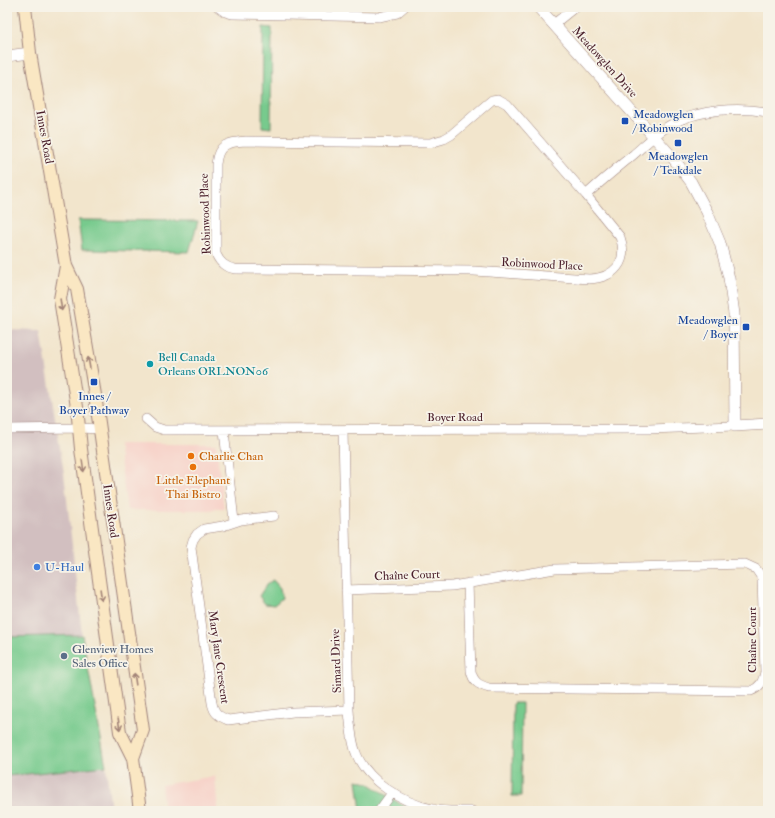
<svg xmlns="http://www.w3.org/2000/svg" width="775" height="818" viewBox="0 0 775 818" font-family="'IM FELL Double Pica',serif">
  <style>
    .built { fill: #f7d1c8 }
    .industrial { fill: #d2bfc0 }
    .green { fill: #77ca8d; stroke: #60745c }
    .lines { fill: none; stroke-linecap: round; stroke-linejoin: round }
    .minor-casing { stroke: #9e827c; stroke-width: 10 }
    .tertiary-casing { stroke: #9e827c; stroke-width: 12 }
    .secondary-casing { stroke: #9e827c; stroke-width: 14 }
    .minor { stroke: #fff; stroke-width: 9 }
    .tertiary { stroke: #fff; stroke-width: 11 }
    .secondary { stroke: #fae7c3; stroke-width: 12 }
    .oneway { stroke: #a28377 }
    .transit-dot { fill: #1a4fb4; stroke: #f7f3e8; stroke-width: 1.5 }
    .culture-dot { fill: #0f9aa8; stroke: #f7f3e8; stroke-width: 1.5 }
    .food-dot { fill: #e8710a; stroke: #f7f3e8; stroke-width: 1.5 }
    .shop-dot { fill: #3f7fe0; stroke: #f7f3e8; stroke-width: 1.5 }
    .service-dot { fill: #5c6f8a; stroke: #f7f3e8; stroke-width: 1.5 }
    .labels { text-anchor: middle; stroke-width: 3.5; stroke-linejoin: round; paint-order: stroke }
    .street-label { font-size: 12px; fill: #4a1f2b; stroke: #f7f3e8 }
    .transit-label { font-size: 12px; fill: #164399; stroke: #f7f3e8 }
    .culture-label { font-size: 12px; fill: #0d838f; stroke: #f7f3e8; text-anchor: start }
    .food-label { font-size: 12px; fill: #c56008; stroke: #f7f3e8; text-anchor: start }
    .shop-label { font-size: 12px; fill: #366cbe; stroke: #f7f3e8; text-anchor: start }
    .service-label { font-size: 12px; fill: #4e5e75; stroke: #f7f3e8; text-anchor: start }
  </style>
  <rect width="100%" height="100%" fill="#f7f3e8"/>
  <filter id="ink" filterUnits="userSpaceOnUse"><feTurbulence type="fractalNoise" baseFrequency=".025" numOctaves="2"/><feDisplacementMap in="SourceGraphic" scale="8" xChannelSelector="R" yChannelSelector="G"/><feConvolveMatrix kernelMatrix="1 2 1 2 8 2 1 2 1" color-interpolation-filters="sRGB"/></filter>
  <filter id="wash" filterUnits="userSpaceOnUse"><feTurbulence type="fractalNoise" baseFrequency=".012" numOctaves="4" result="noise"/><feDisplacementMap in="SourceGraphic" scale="16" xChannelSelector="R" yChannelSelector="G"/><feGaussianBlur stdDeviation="0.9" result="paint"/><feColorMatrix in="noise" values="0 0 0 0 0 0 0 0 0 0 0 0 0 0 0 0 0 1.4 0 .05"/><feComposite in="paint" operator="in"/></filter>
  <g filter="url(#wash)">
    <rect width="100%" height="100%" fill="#f2e5cc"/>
    <path class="built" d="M 118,444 L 216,444 L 224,508 L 209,510 L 127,510 Z
      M 215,776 L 218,811 L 164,811 L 161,785 Z"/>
    <path class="industrial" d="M 7,330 L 41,331 L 64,473 L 82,635 L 7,637 Z
      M 106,766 L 111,811 L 7,811 L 7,776 Z"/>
    <path class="green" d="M 263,27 L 272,28 L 271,128 L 262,127 Z
      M 78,220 L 90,220 L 198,221 L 189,252 L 85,250 L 82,250 Z
      M 273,580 L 280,588 L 282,598 L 274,605 L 265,604 L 259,596 L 267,584 Z
      M 82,635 L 106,766 L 7,776 L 7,637 Z
      M 513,703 L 522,703 L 521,796 L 512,796 Z
      M 357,780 L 368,783 L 402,805 L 419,811 L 361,811 Z"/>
  </g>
  <g filter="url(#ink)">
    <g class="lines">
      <defs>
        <path id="minor" d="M 218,7 L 225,12 L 232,14 L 379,17 L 397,13 L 404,7
          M 554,24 L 575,7
          M 498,99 L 507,104 L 586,195 L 620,237 C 629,262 614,278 589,279 L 474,271 L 235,269 C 225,267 220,263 216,254 L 216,164 C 218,144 228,142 246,141 L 430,143 L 444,139 L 451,135 L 486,105 L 492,100 Z
          M 586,195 C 601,181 617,168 633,155 C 646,144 659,130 674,123 C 702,109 737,107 768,112
          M 146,419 L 155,427 L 164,430 L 649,429 L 735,426
          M 7,429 L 79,428 L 100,429
          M 343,430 L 349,710 C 350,724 351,739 356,753 C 367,781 403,803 432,809 C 445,812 458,811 472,811
          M 224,431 L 234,521
          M 274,516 L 241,520 L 223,526 L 204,529 L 197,534 L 193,540 L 191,547 L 212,703 C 214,713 218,716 228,720 L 293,712 L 349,710
          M 346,590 L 452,586 L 555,569 L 745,564 L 756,569 L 762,578 L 765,672 C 763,682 760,687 751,691 L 489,688 C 479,685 473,682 471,671 L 468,583
          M 379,811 L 392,793"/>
        <path id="tertiary" d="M 538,7 L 673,158 L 691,182 L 707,212 L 720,243 L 729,278 L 734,314 L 735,426 L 768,424
          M 7,56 L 30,53"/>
        <path id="secondary" d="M 25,7 L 30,53 L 66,266 L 77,289 L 95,395 L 143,730 L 133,758
          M 66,266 L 60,299 L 77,407 L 81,449 L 120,732 L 133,758 L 140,811"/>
      </defs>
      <use href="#minor" class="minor-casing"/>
      <use href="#tertiary" class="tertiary-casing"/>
      <use href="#secondary" class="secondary-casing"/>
      <use href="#minor" class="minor"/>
      <use href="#tertiary" class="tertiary"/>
      <use href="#secondary" class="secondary"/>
    </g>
    <defs><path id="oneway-shaft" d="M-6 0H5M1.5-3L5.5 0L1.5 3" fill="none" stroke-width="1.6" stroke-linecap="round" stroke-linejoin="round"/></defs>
    <g class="oneway">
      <use href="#oneway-shaft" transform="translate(61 305) rotate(82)"/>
      <use href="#oneway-shaft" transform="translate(89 363) rotate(-100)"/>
      <use href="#oneway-shaft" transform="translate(83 466) rotate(82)"/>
      <use href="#oneway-shaft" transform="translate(101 595) rotate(82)"/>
      <use href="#oneway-shaft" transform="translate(135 679) rotate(-98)"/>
      <use href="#oneway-shaft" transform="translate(119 724) rotate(82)"/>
    </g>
  </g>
  <g class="transit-dot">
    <rect x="621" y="117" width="8" height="8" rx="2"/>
    <rect x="674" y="139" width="8" height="8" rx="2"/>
    <rect x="742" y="323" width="8" height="8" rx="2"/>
    <rect x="90" y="378" width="8" height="8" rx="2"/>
  </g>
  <circle class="culture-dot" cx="150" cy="364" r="4"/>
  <g class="food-dot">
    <circle cx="191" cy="456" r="4"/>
    <circle cx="193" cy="467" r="4"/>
  </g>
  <circle class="shop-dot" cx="37" cy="567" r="4"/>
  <circle class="service-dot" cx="64" cy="656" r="4"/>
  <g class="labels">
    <g class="street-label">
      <text transform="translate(605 62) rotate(48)" y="4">Meadowglen Drive</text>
      <text transform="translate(45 137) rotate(80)" y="4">Innes Road</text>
      <text transform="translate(205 214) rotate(-92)" y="4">Robinwood Place</text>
      <text transform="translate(542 264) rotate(3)" y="4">Robinwood Place</text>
      <text x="455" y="421">Boyer Road</text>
      <text transform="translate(111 511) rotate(82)" y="4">Innes Road</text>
      <text transform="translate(407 575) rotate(-2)" y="4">Chaîne Court</text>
      <text transform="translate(752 640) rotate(-90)" y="4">Chaîne Court</text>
      <text transform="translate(219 657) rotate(82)" y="4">Mary Jane Crescent</text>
      <text transform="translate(336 661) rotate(-92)" y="4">Simard Drive</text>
    </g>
    <g class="transit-label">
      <text x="633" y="118" text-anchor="start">Meadowglen<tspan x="633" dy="14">/ Robinwood</tspan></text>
      <text x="678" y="160">Meadowglen<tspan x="678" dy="14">/ Teakdale</tspan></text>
      <text x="738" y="324" text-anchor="end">Meadowglen<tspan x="738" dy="14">/ Boyer</tspan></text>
      <text x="94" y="400">Innes /<tspan x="94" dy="14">Boyer Pathway</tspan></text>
    </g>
    <g class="culture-label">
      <text x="158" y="361">Bell Canada<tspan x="158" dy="14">Orleans ORLNON06</tspan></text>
    </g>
    <g class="food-label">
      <text x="199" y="460">Charlie Chan</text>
      <text x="193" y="484" text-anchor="middle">Little Elephant<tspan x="193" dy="14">Thai Bistro</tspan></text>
    </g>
    <g class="shop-label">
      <text x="45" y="571">U-Haul</text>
    </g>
    <g class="service-label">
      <text x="72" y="653">Glenview Homes<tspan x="72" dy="14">Sales Office</tspan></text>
    </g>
  </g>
  <rect width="775" height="818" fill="none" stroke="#f7f3e8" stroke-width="24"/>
</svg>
